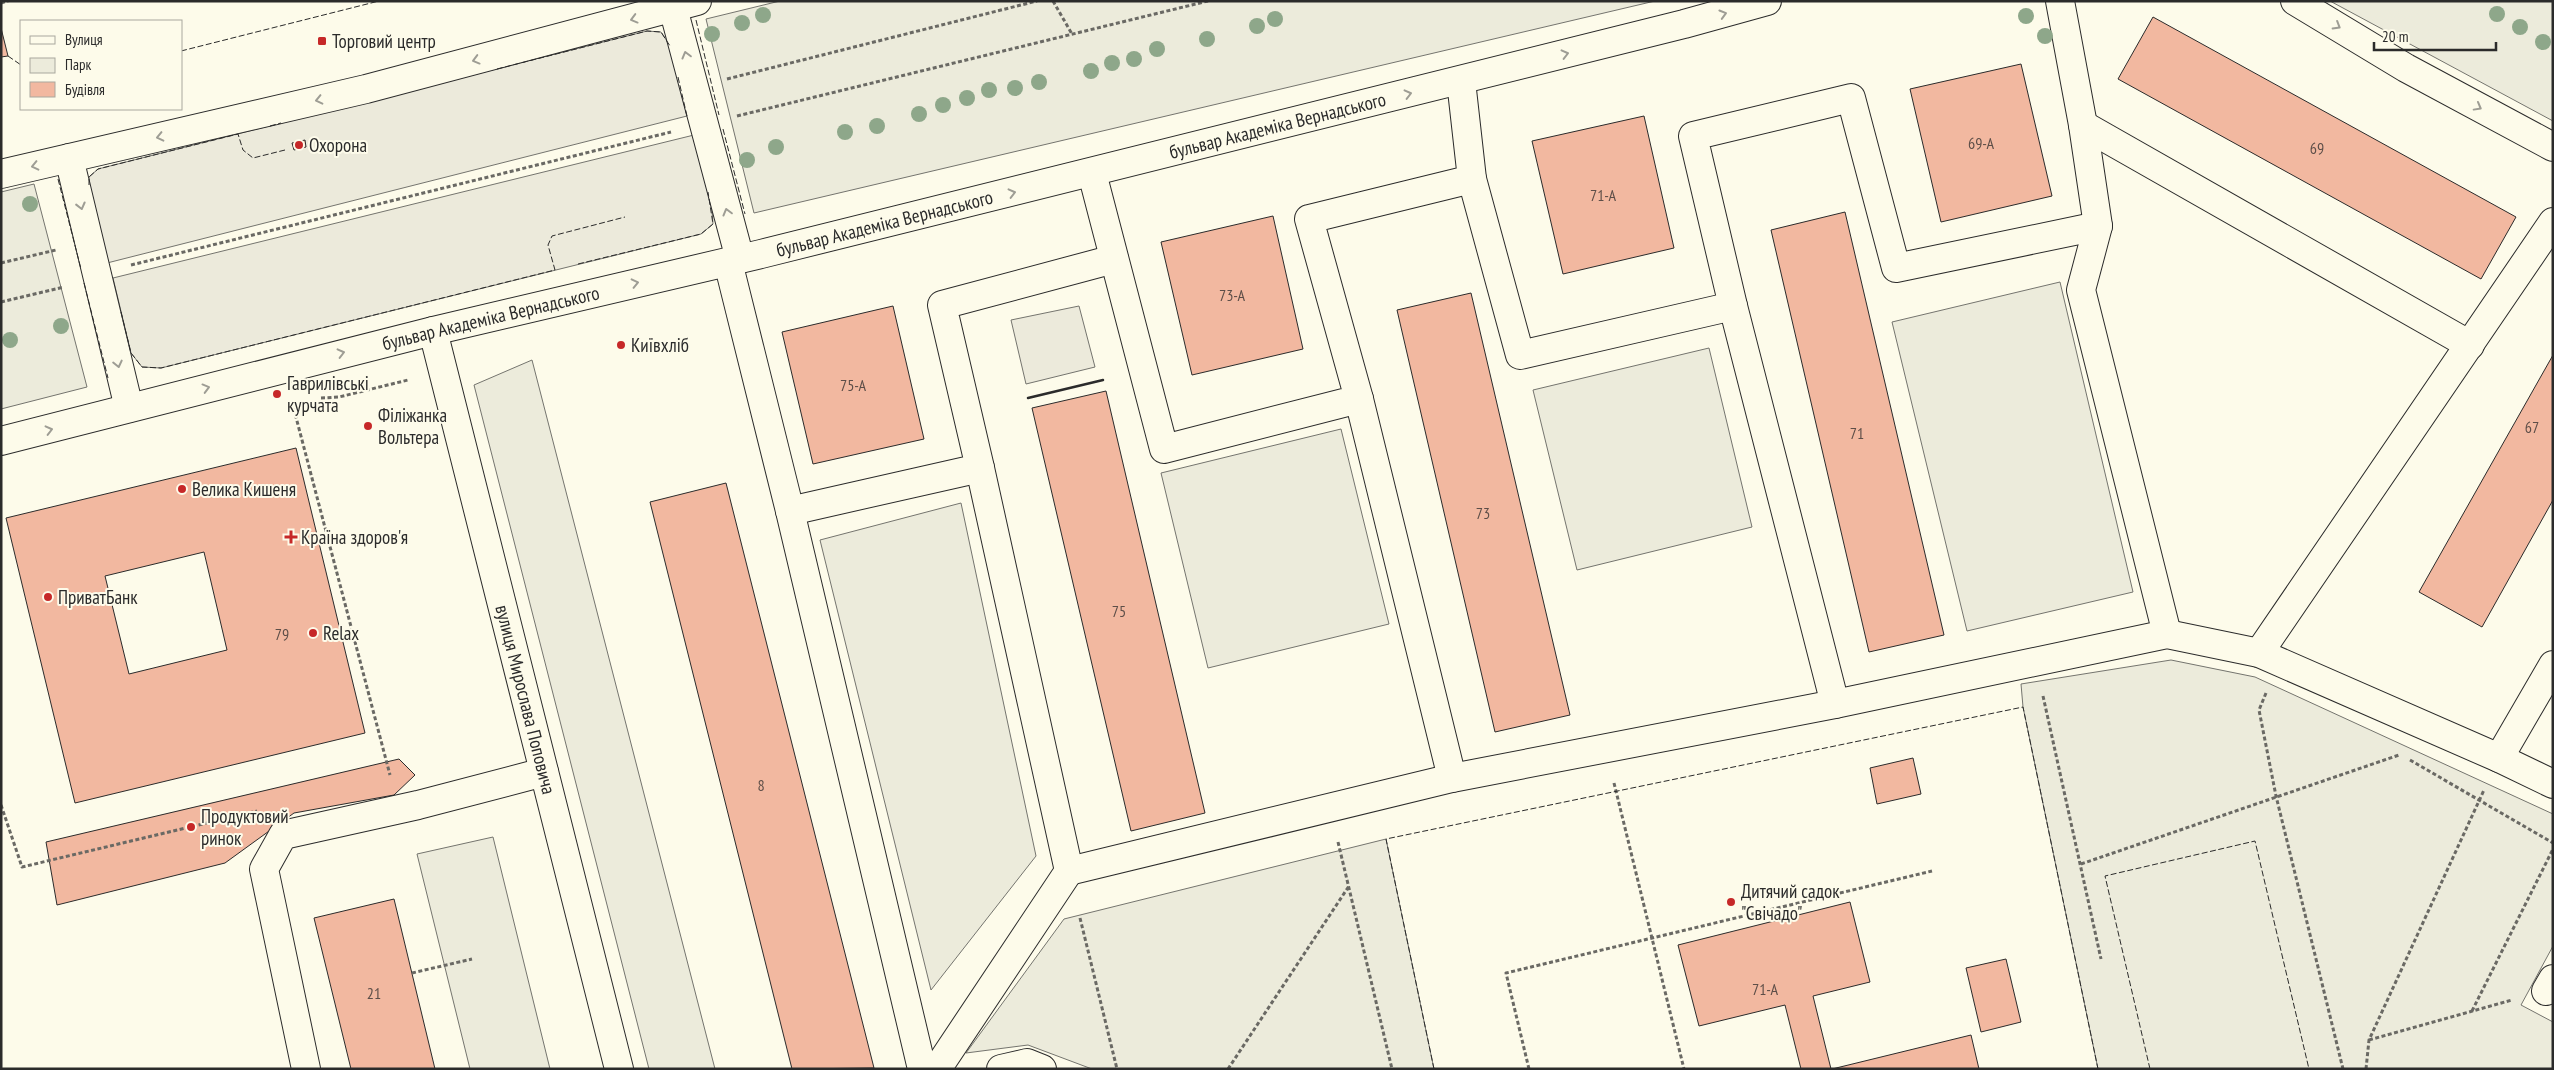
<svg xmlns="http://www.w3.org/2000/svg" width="2554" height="1070" viewBox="0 0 2554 1070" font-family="'PT Sans Narrow',sans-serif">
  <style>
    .green { fill: #ecebdb; stroke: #74746e }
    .parking { fill: #eceadb; stroke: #74746e }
    .building { fill: #f2b8a0; stroke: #2b2b2b; fill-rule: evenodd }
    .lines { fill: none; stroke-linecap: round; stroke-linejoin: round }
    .minor-casing { stroke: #2b2b2b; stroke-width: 30 }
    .major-casing { stroke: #2b2b2b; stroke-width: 30 }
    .path { stroke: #6a6964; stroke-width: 3; stroke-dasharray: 4 2.5; stroke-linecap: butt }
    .minor { stroke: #fdfbea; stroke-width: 28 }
    .major { stroke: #fdfbea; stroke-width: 28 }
    .fence { stroke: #2b2b2b; stroke-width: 1; stroke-dasharray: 6 2.5; stroke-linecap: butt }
    .wall { stroke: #2b2b2b; stroke-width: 2.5 }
    .tree { fill: #8ea78a }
    .oneway { stroke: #9e9d94 }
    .poi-dot { fill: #c62828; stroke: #fdfbea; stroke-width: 2 }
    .labels { text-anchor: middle; stroke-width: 4; stroke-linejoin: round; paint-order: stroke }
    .number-label { font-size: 16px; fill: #5d4e48 }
    .poi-label { font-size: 19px; fill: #2b2b2b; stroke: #fdfbea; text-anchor: start }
    .street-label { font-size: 19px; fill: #2b2b2b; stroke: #fdfbea }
  </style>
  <rect width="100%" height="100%" fill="#fdfbea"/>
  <path class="green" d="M 780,1 L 1655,1 L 754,213 L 706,19 Z
    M 2330,1 L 2553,1 L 2553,121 Z
    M 34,184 L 87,387 L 1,409 L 1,192 Z
    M 2060,282 L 2133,592 L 1967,631 L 1892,322 Z
    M 1709,348 L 1752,527 L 1577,570 L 1533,390 Z
    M 532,360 L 715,1069 L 649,1069 L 474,385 Z
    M 1341,429 L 1389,624 L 1208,668 L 1161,473 Z
    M 961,503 L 1036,856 L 931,990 L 820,540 Z
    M 2171,660 L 2255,677 L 2553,814 L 2553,946 L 2521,1005 L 2553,1022 L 2553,1069 L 2098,1069 L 2023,707 L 2021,684 Z
    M 493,837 L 550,1069 L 470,1069 L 417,854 Z
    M 1386,839 L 1434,1069 L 1092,1069 L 1028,1045 L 966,1053 L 1064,919 Z"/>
  <path class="parking" d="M 647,31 L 661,32 L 669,44 L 687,116 L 107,263 L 89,190 L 89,177 L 98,169 Z
    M 694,135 L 712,210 L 713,224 L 701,234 L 161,368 L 142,367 L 131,353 L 113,278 Z
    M 1079,306 L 1095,367 L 1026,384 L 1011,320 Z"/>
  <path class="building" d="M 2153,17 L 2516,217 L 2481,279 L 2118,79 Z
    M 1,28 L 8,56 L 1,57 Z
    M 2021,64 L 2052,196 L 1941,222 L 1910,89 Z
    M 1644,116 L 1674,248 L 1563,274 L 1532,141 Z
    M 305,140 L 306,147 L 294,150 L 292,143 Z
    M 1845,212 L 1944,635 L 1869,652 L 1771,230 Z
    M 1273,216 L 1303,349 L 1192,375 L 1161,242 Z
    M 1471,293 L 1570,715 L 1495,732 L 1397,310 Z
    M 893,306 L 924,439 L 813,464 L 782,332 Z
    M 2553,355 L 2553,500 L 2482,627 L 2419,592 Z
    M 1106,391 L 1205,813 L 1131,831 L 1032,408 Z
    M 296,448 L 365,733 L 75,803 L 6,518 ZM 204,552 L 227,650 L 129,674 L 105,576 Z
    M 726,483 L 874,1068 L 792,1069 L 650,502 Z
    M 1913,758 L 1921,794 L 1877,804 L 1870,768 Z
    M 399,759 L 415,775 L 394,795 L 294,813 L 225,863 L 57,905 L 46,842 Z
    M 394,899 L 435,1069 L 351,1069 L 314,918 Z
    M 1850,902 L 1870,982 L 1813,996 L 1831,1069 L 1801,1069 L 1785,1005 L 1699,1026 L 1678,945 Z
    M 2006,959 L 2021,1022 L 1981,1032 L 1966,968 Z
    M 1971,1035 L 1979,1069 L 1832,1069 Z"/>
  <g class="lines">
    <defs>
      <g id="minor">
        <path d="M 2060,1 L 2083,125 L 2098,226 L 2081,290 L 2167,634"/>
        <path d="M 2083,125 L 2470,345"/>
        <path d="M 1092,173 L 1164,449 L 1359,399 L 1309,219 L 1472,179 L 1461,81"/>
        <path d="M 1472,179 L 1520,355 L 1733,306 L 1693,136 L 1851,98 L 1896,268 L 2098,226"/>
        <path d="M 728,262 L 790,511 L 980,468 L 942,305 L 1114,259"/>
        <path d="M 1733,306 L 1835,704"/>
        <path id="s1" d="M 433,331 L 619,1069"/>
        <path d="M 1359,399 L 1452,778"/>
        <path d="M 790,511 L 922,1069"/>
        <path d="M 2259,653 L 2553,222"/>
        <path d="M 2499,758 L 2553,665"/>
        <path d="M 1069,871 L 1452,778 L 1835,704 L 2167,634 L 2259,653 L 2499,758 L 2553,784"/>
        <path d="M 2546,991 L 2553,979"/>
        <path d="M 306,1069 L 264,869 L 283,835 L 418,805 L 544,772"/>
        <path d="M 937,1069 L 1069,871 L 980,468"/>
        <path d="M 1001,1069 L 1027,1063 L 1042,1069"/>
      </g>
      <g id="major">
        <path d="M 2295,1 L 2406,68 L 2553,147"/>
        <path d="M 673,8 L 740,259"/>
        <path d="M 69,158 L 129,408"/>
        <path d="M 1,174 L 366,89 L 697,1"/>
        <path id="s2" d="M 1,441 L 433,331 L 761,254 L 1684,24 L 1767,1"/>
      </g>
    </defs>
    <use href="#minor" class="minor-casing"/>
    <use href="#major" class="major-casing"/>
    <path class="path" d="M 1053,1 L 1072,34
      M 1,3 L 8,1
      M 727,79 L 1037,1
      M 737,116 L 1208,1
      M 1,263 L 56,250
      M 131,265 L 671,132
      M 1,302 L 64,287
      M 321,398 L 339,397 L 408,380
      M 292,402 L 390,775
      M 2266,693 L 2259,710 L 2276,796 L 2343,1069
      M 2043,696 L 2101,959
      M 2410,760 L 2553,843
      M 1614,783 L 1684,1069
      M 1,805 L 22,867 L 257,811
      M 1338,842 L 1392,1069
      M 2081,864 L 2399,755
      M 1080,918 L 1117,1069
      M 412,973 L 472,959
      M 2472,1011 L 2553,849
      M 2369,1040 L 2512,1000
      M 1228,1069 L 1349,886
      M 1529,1069 L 1506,973 L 1932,871
      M 2366,1069 L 2369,1040 L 2484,790"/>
    <use href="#minor" class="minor"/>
    <use href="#major" class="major"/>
    <path class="fence" d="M 696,20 L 719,115
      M 181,51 L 379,1
      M 8,56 L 21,65
      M 497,69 L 647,31 L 661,32 L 670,46
      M 678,77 L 687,116
      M 270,126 L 281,123
      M 723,129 L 745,214
      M 58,179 L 81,269
      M 89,185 L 89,177 L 98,169 L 238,134 L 243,150 L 253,158 L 285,150
      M 578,264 L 701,234 L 713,224 L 708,192
      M 84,283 L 108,378
      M 121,312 L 131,353 L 142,367 L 161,368 L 555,270 L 548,245 L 552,236 L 625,217
      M 1434,1069 L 1386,839 L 2023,707 L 2098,1069
      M 2150,1069 L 2105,876 L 2255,841 L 2309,1069"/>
    <path class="wall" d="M 1028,398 L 1103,380"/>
  </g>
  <g class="tree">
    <circle cx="2497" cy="14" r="8"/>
    <circle cx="763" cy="15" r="8"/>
    <circle cx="2026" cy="16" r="8"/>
    <circle cx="1275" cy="19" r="8"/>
    <circle cx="742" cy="23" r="8"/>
    <circle cx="1257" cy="26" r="8"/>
    <circle cx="2520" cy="27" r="8"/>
    <circle cx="712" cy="34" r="8"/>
    <circle cx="2045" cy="36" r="8"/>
    <circle cx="1207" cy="39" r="8"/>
    <circle cx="2543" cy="42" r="8"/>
    <circle cx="1157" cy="49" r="8"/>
    <circle cx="1134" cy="59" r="8"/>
    <circle cx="1112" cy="63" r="8"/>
    <circle cx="1091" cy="71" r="8"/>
    <circle cx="1039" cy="82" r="8"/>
    <circle cx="1015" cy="88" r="8"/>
    <circle cx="989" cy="90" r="8"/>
    <circle cx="967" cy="98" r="8"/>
    <circle cx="943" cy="105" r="8"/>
    <circle cx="919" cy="114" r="8"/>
    <circle cx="877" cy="126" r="8"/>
    <circle cx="845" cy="132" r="8"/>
    <circle cx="776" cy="147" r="8"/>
    <circle cx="747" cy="160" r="8"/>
    <circle cx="30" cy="204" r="8"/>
    <circle cx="61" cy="326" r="8"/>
    <circle cx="10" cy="340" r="8"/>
  </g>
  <defs><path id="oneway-chevron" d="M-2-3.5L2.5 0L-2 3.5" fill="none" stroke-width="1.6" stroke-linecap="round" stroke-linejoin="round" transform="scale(1.25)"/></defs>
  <g class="oneway">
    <use href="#oneway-chevron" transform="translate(1723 14) rotate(-16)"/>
    <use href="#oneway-chevron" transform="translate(634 19) rotate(165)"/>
    <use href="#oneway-chevron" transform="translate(2337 26) rotate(31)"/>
    <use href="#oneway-chevron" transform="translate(1565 54) rotate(-14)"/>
    <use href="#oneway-chevron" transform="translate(686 55) rotate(-105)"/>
    <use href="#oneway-chevron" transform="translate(476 60) rotate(165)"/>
    <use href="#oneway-chevron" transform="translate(1408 94) rotate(-14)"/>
    <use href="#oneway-chevron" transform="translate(319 100) rotate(167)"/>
    <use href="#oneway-chevron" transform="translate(2478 107) rotate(29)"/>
    <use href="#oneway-chevron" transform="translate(160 137) rotate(167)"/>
    <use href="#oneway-chevron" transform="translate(35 166) rotate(167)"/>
    <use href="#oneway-chevron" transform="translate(1012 193) rotate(-14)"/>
    <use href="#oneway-chevron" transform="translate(81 206) rotate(76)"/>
    <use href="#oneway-chevron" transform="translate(727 212) rotate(-105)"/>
    <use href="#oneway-chevron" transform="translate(635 283) rotate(-13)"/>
    <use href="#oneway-chevron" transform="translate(341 353) rotate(-14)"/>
    <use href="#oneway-chevron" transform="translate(118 364) rotate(77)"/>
    <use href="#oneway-chevron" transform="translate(206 388) rotate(-15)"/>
    <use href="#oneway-chevron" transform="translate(49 430) rotate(-14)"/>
  </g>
  <g class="poi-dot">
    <rect x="317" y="36" width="10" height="10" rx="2.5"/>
    <circle cx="299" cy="145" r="5"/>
    <circle cx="621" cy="345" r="5"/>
    <circle cx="277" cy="394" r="5"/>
    <circle cx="368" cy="426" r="5"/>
    <circle cx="182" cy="489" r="5"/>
    <path d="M288.5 529.5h5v5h5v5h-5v5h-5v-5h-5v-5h5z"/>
    <circle cx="48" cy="597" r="5"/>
    <circle cx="313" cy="633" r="5"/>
    <circle cx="191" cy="827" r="5"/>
    <circle cx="1731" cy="902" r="5"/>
  </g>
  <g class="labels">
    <g class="number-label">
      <text x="1981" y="149">69-А</text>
      <text x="2317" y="154">69</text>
      <text x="1603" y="201">71-А</text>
      <text x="1232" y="301">73-А</text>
      <text x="853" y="391">75-А</text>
      <text x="2532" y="433">67</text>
      <text x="1857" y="439">71</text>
      <text x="1483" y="519">73</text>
      <text x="1119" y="617">75</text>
      <text x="282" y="640">79</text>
      <text x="761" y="791">8</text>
      <text x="1765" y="995">71-А</text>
      <text x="374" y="999">21</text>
    </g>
    <g class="poi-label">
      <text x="332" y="48">Торговий центр</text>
      <text x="309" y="152">Охорона</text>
      <text x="631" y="352">Київхліб</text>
      <text x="287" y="390">Гаврилівські<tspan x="287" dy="22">курчата</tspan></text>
      <text x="378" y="422">Філіжанка<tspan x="378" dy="22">Вольтера</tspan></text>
      <text x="192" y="496">Велика Кишеня</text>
      <text x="301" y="544">Країна здоров'я</text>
      <text x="58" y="604">ПриватБанк</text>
      <text x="323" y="640">Relax</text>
      <text x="201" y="823">Продуктовий<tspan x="201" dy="22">ринок</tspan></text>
      <text x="1741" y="898">Дитячий садок<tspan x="1741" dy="22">"Свічадо"</tspan></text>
    </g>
    <g class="street-label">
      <text dy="7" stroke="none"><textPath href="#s2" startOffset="1315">бульвар Академіка Вернадського</textPath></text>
      <text dy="7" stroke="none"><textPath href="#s2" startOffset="910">бульвар Академіка Вернадського</textPath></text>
      <text dy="7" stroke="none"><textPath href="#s2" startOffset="505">бульвар Академіка Вернадського</textPath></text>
      <text dy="7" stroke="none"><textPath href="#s1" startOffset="380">вулиця Мирослава Поповича</textPath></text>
    </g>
  </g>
  <rect width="2554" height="1070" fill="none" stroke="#2b2b2b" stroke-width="5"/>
  <rect x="20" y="20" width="162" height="90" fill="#fdfbea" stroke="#a9a89e"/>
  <rect x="30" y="36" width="25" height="8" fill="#fdfbea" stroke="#a9a89e"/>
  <text x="65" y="45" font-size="15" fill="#2b2b2b">Вулиця</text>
  <rect x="30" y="58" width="25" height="15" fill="#ecebdb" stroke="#a9a89e"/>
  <text x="65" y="70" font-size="15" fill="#2b2b2b">Парк</text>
  <rect x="30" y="82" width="25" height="15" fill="#f2b8a0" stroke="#a9a89e"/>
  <text x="65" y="95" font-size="15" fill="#2b2b2b">Будівля</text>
  <path d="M2374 42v8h122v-8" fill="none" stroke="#2b2b2b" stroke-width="2.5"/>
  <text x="2382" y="42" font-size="15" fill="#2b2b2b" stroke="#fdfbea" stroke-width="4" paint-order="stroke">20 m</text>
</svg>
